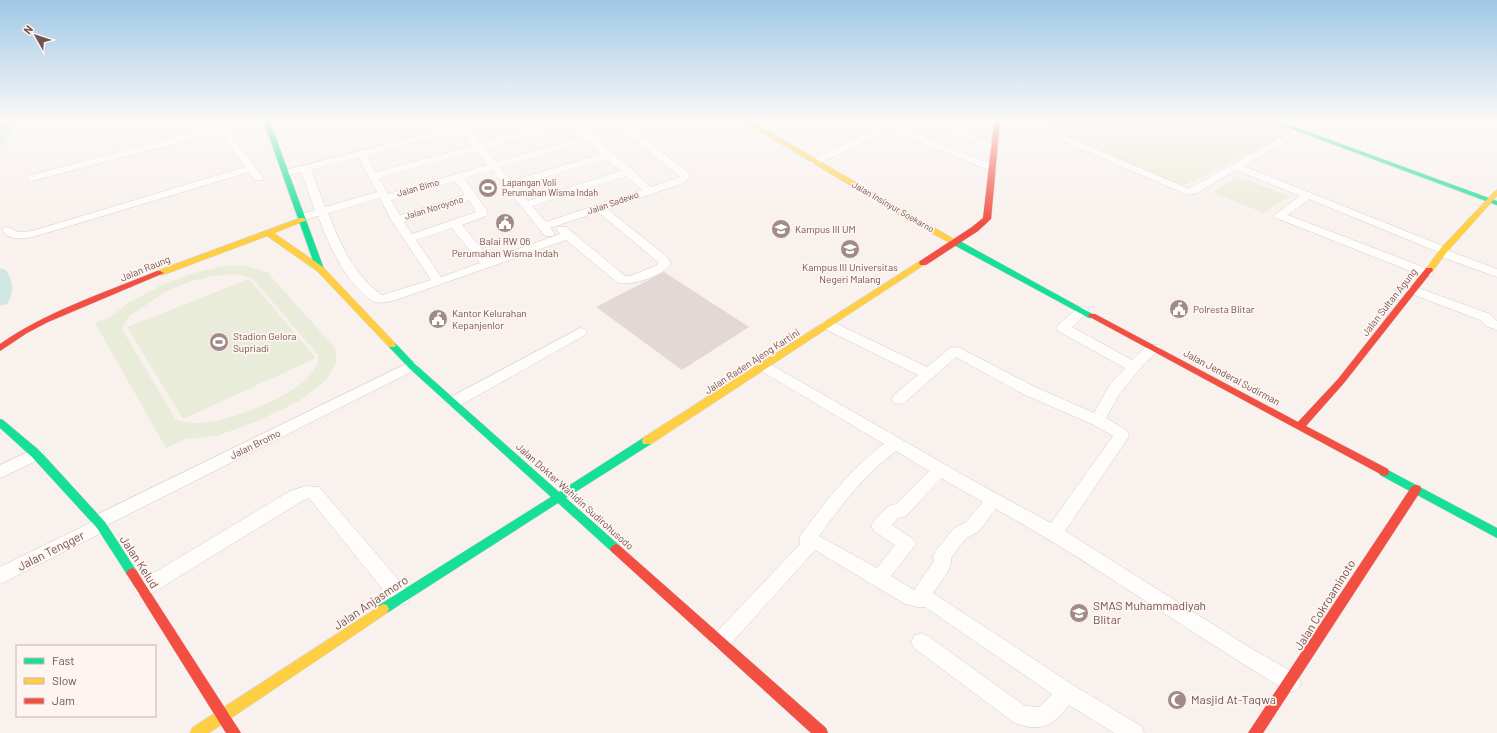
<svg xmlns="http://www.w3.org/2000/svg" width="1497" height="733" viewBox="0 0 1497 733" font-family="Barlow,sans-serif">
  <style>
    .green { fill: #eaecda; fill-rule: evenodd }
    .lines { fill: none; stroke-linecap: round; stroke-linejoin: round }
    .river { fill: #d1e7e4; fill-rule: evenodd }
    .building { fill: #e4d8d6 }
    .street-casing { stroke: #d6cdca; stroke-width: 1 }
    .fast-casing { stroke: #d7cdca; stroke-width: 1 }
    .slow-casing { stroke: #d7cdca; stroke-width: 1 }
    .jam-casing { stroke: #d7cdca; stroke-width: 1 }
    .street { fill: #fefdfc; fill-rule: evenodd }
    .fast { fill: #16e098; fill-rule: evenodd }
    .slow { fill: #ffcf43; fill-rule: evenodd }
    .jam { fill: #f24e42; fill-rule: evenodd }
    .labels { text-anchor: middle; stroke-width: 3.5; stroke-linejoin: round; paint-order: stroke }
    .far-poi-label { font-size: 9px; fill: #745250; stroke: #fef5f1; text-anchor: start }
    .far-street-label { font-size: 9px; fill: #745250; stroke: #fef5f1 }
    .poi-label { font-size: 10px; fill: #745250; stroke: #fef5f1; text-anchor: start }
    .street-label { font-size: 10px; fill: #745250; stroke: #fef5f1 }
    .near-street-label { font-size: 12px; fill: #745250; stroke: #fef5f1 }
    .near-poi-label { font-size: 12px; fill: #745250; stroke: #fef5f1; text-anchor: start }
  </style>
  <rect width="100%" height="100%" fill="#f8f1ee"/>
  <path class="green" d="M 1039,122 L 1264,122 L 1292,132 L 1182,186 L 1060,133 Z
    M 1238,177 L 1289,196 L 1264,213 L 1212,192 Z
    M 225,266 L 246,266 L 267,272 L 335,348 L 337,361 L 326,380 L 299,401 L 260,420 L 217,436 L 185,439 L 166,448 L 95,323 L 111,317 L 128,303 L 162,285 L 197,272 ZM 237,274 L 253,279 L 318,355 C 318,359 318,363 316,367 C 300,395 229,423 197,423 C 190,423 183,421 176,420 L 122,329 L 129,316 L 167,291 L 189,282 L 213,276 Z
    M 249,279 L 316,358 L 183,419 L 127,327 Z"/>
  <g class="lines">
    <path class="river" d="M 4,122 L 19,122 L 11,131 L 5,145 L 0,146 L 0,126 Z
      M 0,268 L 6,270 C 14,281 14,293 7,304 L 0,306 Z"/>
  </g>
  <path class="building" d="M 664,272 L 749,327 L 682,370 L 596,307 Z"/>
  <g class="lines">
    <defs>
      <path id="street" d="M 239,122 L 255,122 L 253,124 L 228,130 L 263,178 L 262,180 L 254,180 L 249,172 L 33,237 C 20,239 11,241 2,230 L 4,228 L 8,227 L 18,232 L 32,231 L 245,167 L 220,132 L 32,181 L 27,178 L 28,176 L 188,133 Z
        M 473,122 L 488,122 L 486,124 L 468,129 L 480,143 L 559,122 L 579,122 L 583,126 L 599,122 L 642,122 L 641,124 L 629,127 L 689,173 L 690,178 L 681,184 L 607,209 L 666,256 L 671,263 C 665,276 631,286 618,283 L 566,240 L 396,300 C 390,301 381,304 375,302 C 348,289 328,243 318,216 L 302,220 L 296,217 L 298,215 L 315,210 L 301,172 L 286,176 L 281,173 L 282,171 ZM 612,122 L 619,128 L 680,177 L 651,187 L 588,130 L 611,124 ZM 571,124 L 584,137 L 496,162 L 485,148 ZM 460,131 L 472,146 L 376,172 L 367,155 ZM 589,141 L 601,154 L 511,181 L 500,167 ZM 476,151 L 487,165 L 388,194 L 379,178 ZM 358,157 L 377,192 L 325,207 L 311,170 ZM 606,159 L 620,171 L 528,201 L 516,186 ZM 492,170 L 545,236 L 553,236 L 555,234 L 550,228 L 598,212 L 658,262 L 658,265 L 630,276 L 625,276 L 566,227 L 558,227 L 556,229 L 560,234 L 490,259 L 462,225 L 486,216 L 488,214 L 486,209 L 464,178 ZM 626,176 L 642,190 L 546,222 L 532,206 ZM 455,181 L 465,195 L 400,215 L 391,200 ZM 380,198 L 391,220 L 431,280 L 382,295 C 354,276 340,243 328,213 ZM 469,200 L 476,212 L 412,234 L 404,222 ZM 452,228 L 480,263 L 441,277 L 416,240 Z
        M 872,122 L 895,123 L 896,126 L 997,166 L 998,168 L 993,171 L 989,170 L 889,130 L 818,164 L 810,164 L 809,162 L 810,160 L 880,127 L 873,124 Z
        M 928,122 L 940,122 L 998,146 L 1000,148 L 998,150 L 992,150 L 930,124 Z
        M 1299,127 L 1302,128 L 1304,130 L 1302,132 L 1244,166 L 1448,248 L 1449,251 L 1497,269 L 1497,277 L 1439,256 L 1438,252 L 1309,199 L 1288,215 L 1431,270 L 1433,273 L 1431,276 L 1423,276 L 1276,218 L 1274,216 L 1276,214 L 1300,196 L 1236,170 L 1197,193 L 1188,195 L 1062,141 L 1060,139 L 1065,136 L 1068,137 L 1189,189 Z
        M 1413,286 L 1490,314 L 1497,321 L 1497,330 L 1486,326 L 1480,320 L 1409,293 L 1407,290 L 1409,287 Z
        M 1083,307 L 1088,308 L 1089,311 L 1072,327 L 1132,360 C 1139,353 1148,342 1159,345 L 1161,348 L 1143,365 L 1120,393 L 1106,418 L 1126,430 L 1129,434 L 1128,438 L 1065,531 L 1252,649 L 1298,675 L 1301,682 L 1298,689 L 1291,692 L 1284,689 C 1187,631 1095,564 996,509 L 978,532 L 966,538 L 951,558 C 953,569 939,583 933,593 L 1073,685 L 1141,726 L 1144,733 L 1114,733 L 1069,705 C 1053,727 1038,733 1013,722 L 914,648 L 911,642 L 914,636 L 921,633 L 928,636 L 1025,706 L 1040,707 L 1052,694 L 925,607 L 918,607 L 905,604 L 815,550 L 727,648 L 720,651 L 713,648 L 710,642 L 713,636 L 800,544 L 799,538 L 802,533 C 827,500 851,468 884,444 L 758,369 L 756,366 L 758,363 L 763,361 L 768,363 L 979,484 L 1051,523 L 1113,436 L 1092,424 L 1025,395 L 956,357 L 904,403 L 899,404 L 894,403 L 892,399 L 894,395 L 918,375 L 823,328 L 821,325 L 823,322 L 828,321 L 833,322 L 927,367 L 950,348 L 955,347 L 960,348 L 1035,387 L 1094,413 L 1109,386 L 1125,368 L 1058,331 L 1056,328 L 1058,325 L 1078,308 ZM 896,451 L 929,471 L 896,504 L 888,506 L 874,521 L 871,526 L 874,531 L 895,545 L 877,568 L 819,536 C 842,504 864,475 896,451 ZM 941,478 L 983,502 L 966,522 L 954,528 L 936,551 L 933,556 L 934,561 L 914,590 L 891,576 L 916,544 L 913,539 L 892,525 L 898,518 L 906,516 Z
        M 580,328 L 585,329 L 587,332 L 585,335 L 459,406 L 454,407 L 449,406 L 447,402 L 449,398 Z
        M 412,361 L 417,363 L 419,366 L 417,369 L 109,524 L 107,530 L 0,584 L 0,567 L 90,523 L 92,517 Z
        M 36,448 L 42,450 L 44,454 L 42,458 L 0,478 L 0,465 Z
        M 306,486 L 319,487 L 408,591 L 410,597 L 408,603 L 401,605 L 394,603 L 309,498 L 302,501 L 149,595 L 143,597 L 137,595 L 134,589 L 137,583 L 290,491 Z"/>
      <path id="fast" d="M 264,122 L 270,122 L 324,269 L 323,271 L 320,271 L 316,269 Z
        M 1273,122 L 1281,122 L 1497,201 L 1497,205 Z
        M 952,240 L 958,240 L 1096,316 L 1095,318 L 1089,318 L 952,244 Z
        M 392,342 L 395,343 L 415,364 L 559,492 L 643,438 L 651,438 L 652,441 L 651,444 L 566,498 L 620,546 L 622,549 L 620,552 L 616,554 L 612,552 L 558,503 L 387,613 L 383,614 L 379,613 L 377,609 L 379,605 L 551,497 L 409,368 L 389,347 L 388,345 L 389,343 Z
        M 0,419 L 3,420 L 40,451 L 105,522 L 136,570 L 138,573 L 136,576 L 132,578 L 128,576 L 97,528 L 32,457 L 0,428 Z
        M 1384,468 L 1497,528 L 1497,538 L 1380,475 L 1379,472 L 1380,469 Z"/>
      <path id="slow" d="M 745,122 L 752,122 L 959,242 L 958,244 L 952,244 L 909,221 Z
        M 1497,190 L 1497,196 L 1447,252 L 1432,272 L 1426,272 L 1425,270 L 1441,248 L 1495,191 Z
        M 300,218 L 303,218 L 307,220 L 274,233 L 323,267 L 395,343 L 396,345 L 395,347 L 389,347 L 317,271 L 267,236 L 163,275 L 160,275 L 156,273 L 157,271 Z
        M 920,261 L 926,261 L 927,263 L 651,444 L 643,444 L 642,441 L 643,438 Z
        M 383,604 L 387,605 L 389,609 L 387,613 L 209,733 L 190,733 L 192,728 Z"/>
      <path id="jam" d="M 994,122 L 1000,122 L 991,219 L 978,231 L 926,265 L 920,265 L 919,263 L 920,261 L 972,227 L 983,218 Z
        M 1426,268 L 1432,268 L 1433,270 L 1344,383 L 1306,426 L 1388,469 L 1389,472 L 1388,475 L 1384,476 L 1088,316 L 1089,314 L 1095,314 L 1298,422 L 1338,379 Z
        M 157,271 L 160,271 L 164,273 L 48,322 L 27,333 L 0,351 L 0,344 C 47,311 104,293 157,271 Z
        M 1416,485 L 1420,486 L 1421,489 L 1420,492 L 1263,733 L 1248,733 L 1412,486 Z
        M 616,544 L 620,546 L 826,728 L 828,733 L 811,733 L 612,552 L 610,549 L 612,546 Z
        M 132,568 L 136,570 L 241,733 L 226,733 L 128,576 L 126,573 L 128,570 Z"/>
    </defs>
    <use href="#street" class="street-casing"/>
    <use href="#fast" class="fast-casing"/>
    <use href="#slow" class="slow-casing"/>
    <use href="#jam" class="jam-casing"/>
    <use href="#street" class="street"/>
    <use href="#fast" class="fast"/>
    <use href="#slow" class="slow"/>
    <use href="#jam" class="jam"/>
  </g>
  <linearGradient id="sky" x2="0" y2="1"><stop stop-color="#9fc8e6"/><stop offset="0.54" stop-color="#fcf9f7"/><stop offset="1" stop-color="#fcf9f7" stop-opacity="0"/></linearGradient>
  <rect width="1497" height="224" fill="url(#sky)"/>
  <defs>
    <symbol id="stadium-disc" viewBox="-11 -11 22 22"><circle r="9.5" fill="#a28a87" stroke="#fef5f1"/><path d="M0-5a6.5 5 0 1 0 0 10a6.5 5 0 1 0 0-10ZM-3.5-1.8h7v3.6h-7Z" fill="#fff"/></symbol>
    <symbol id="civic-disc" viewBox="-11 -11 22 22"><circle r="9.5" fill="#a28a87" stroke="#fef5f1"/><path d="M-.6-6.5H3V-4.5H.6V-3L4-1V1h2V6H-6V1h2V-1L-.6-3ZM-1.2 2.5V6h2.4V2.5Z" fill="#fff"/></symbol>
    <symbol id="university-disc" viewBox="-11 -11 22 22"><circle r="9.5" fill="#a28a87" stroke="#fef5f1"/><path d="M0-5L7-2L0 1L-7-2ZM-4 1L0 2.5L4 1V4Q0 6-4 4Z" fill="#fff"/></symbol>
    <symbol id="school-disc" viewBox="-11 -11 22 22"><circle r="9.5" fill="#a28a87" stroke="#fef5f1"/><path d="M0-5L7-2L0 1L-7-2ZM-4 1L0 2.5L4 1V4Q0 6-4 4Z" fill="#fff"/></symbol>
    <symbol id="mosque-disc" viewBox="-11 -11 22 22"><circle r="9.5" fill="#a28a87" stroke="#fef5f1"/><path d="M3.5-4.9A6 6 0 1 0 3.5 4.9A5 5 0 1 1 3.5-4.9Z" fill="#fff"/></symbol>
  </defs>
  <g fill-rule="evenodd">
    <use href="#stadium-disc" x="477" y="177" width="22" height="22"/>
    <use href="#civic-disc" x="494" y="212" width="22" height="22"/>
    <use href="#university-disc" x="770" y="218" width="22" height="22"/>
    <use href="#school-disc" x="839" y="238" width="22" height="22"/>
    <use href="#civic-disc" x="1168" y="298" width="22" height="22"/>
    <use href="#civic-disc" x="427" y="308" width="22" height="22"/>
    <use href="#stadium-disc" x="208" y="331" width="22" height="22"/>
    <use href="#school-disc" x="1068" y="602" width="22" height="22"/>
    <use href="#mosque-disc" x="1166" y="689" width="22" height="22"/>
  </g>
  <g class="labels">
    <g class="far-poi-label">
      <text x="502" y="186">Lapangan Voli<tspan x="502" dy="10">Perumahan Wisma Indah</tspan></text>
    </g>
    <g class="far-street-label">
      <text transform="translate(418 188) rotate(-16)" y="3">Jalan Bimo</text>
      <text transform="translate(613 203) rotate(-19)" y="3">Jalan Sadewo</text>
      <text transform="translate(893 207) rotate(30)" y="3">Jalan Insinyur Soekarno</text>
      <text transform="translate(434 208) rotate(-17)" y="3">Jalan Noroyono</text>
    </g>
    <g class="poi-label">
      <text x="795" y="233">Kampus III UM</text>
      <text x="505" y="245" text-anchor="middle">Balai RW 06<tspan x="505" dy="12">Perumahan Wisma Indah</tspan></text>
      <text x="850" y="271" text-anchor="middle">Kampus III Universitas<tspan x="850" dy="12">Negeri Malang</tspan></text>
      <text x="1193" y="313">Polresta Blitar</text>
      <text x="452" y="317">Kantor Kelurahan<tspan x="452" dy="12">Kepanjenlor</tspan></text>
      <text x="233" y="340">Stadion Gelora<tspan x="233" dy="12">Supriadi</tspan></text>
    </g>
    <g class="street-label">
      <text transform="translate(145 268) rotate(-22)" y="4">Jalan Raung</text>
      <text transform="translate(1389 302) rotate(-52)" y="4">Jalan Sultan Agung</text>
      <text transform="translate(752 361) rotate(-33)" y="4">Jalan Raden Ajeng Kartini</text>
      <text transform="translate(1232 377) rotate(28)" y="4">Jalan Jenderal Sudirman</text>
      <text transform="translate(255 444) rotate(-26)" y="4">Jalan Bromo</text>
      <text transform="translate(575 496) rotate(42)" y="4">Jalan Dokter Wahidin Sudirohusodo</text>
    </g>
    <g class="near-street-label">
      <text transform="translate(51 551) rotate(-27)" y="4">Jalan Tengger</text>
      <text transform="translate(139 562) rotate(57)" y="4">Jalan Kelud</text>
      <text transform="translate(371 603) rotate(-34)" y="4">Jalan Anjasmoro</text>
      <text transform="translate(1325 605) rotate(-58)" y="4">Jalan Cokroaminoto</text>
    </g>
    <g class="near-poi-label">
      <text x="1093" y="610">SMAS Muhammadiyah<tspan x="1093" dy="14">Blitar</tspan></text>
      <text x="1191" y="704">Masjid At-Taqwa</text>
    </g>
  </g>
  <rect x="16" y="645" width="140" height="72" fill="#fef5f1" stroke="#c7b4b1"/>
  <rect x="24" y="658" width="20" height="6" fill="#16e098" stroke="#c7b4b1"/>
  <text x="52" y="665" font-size="12" fill="#745250">Fast</text>
  <rect x="24" y="678" width="20" height="6" fill="#ffcf43" stroke="#c7b4b1"/>
  <text x="52" y="685" font-size="12" fill="#745250">Slow</text>
  <rect x="24" y="698" width="20" height="6" fill="#f24e42" stroke="#c7b4b1"/>
  <text x="52" y="705" font-size="12" fill="#745250">Jam</text>
  <g transform="translate(36 36) rotate(309)" stroke="#fef5f1" stroke-width="3" paint-order="stroke">
  <path d="M0-3L7 15L0 10L-7 15Z" fill="#745250"/>
  <text y="-6" font-size="11" font-weight="bold" text-anchor="middle" fill="#745250">N</text>
  </g>
</svg>
